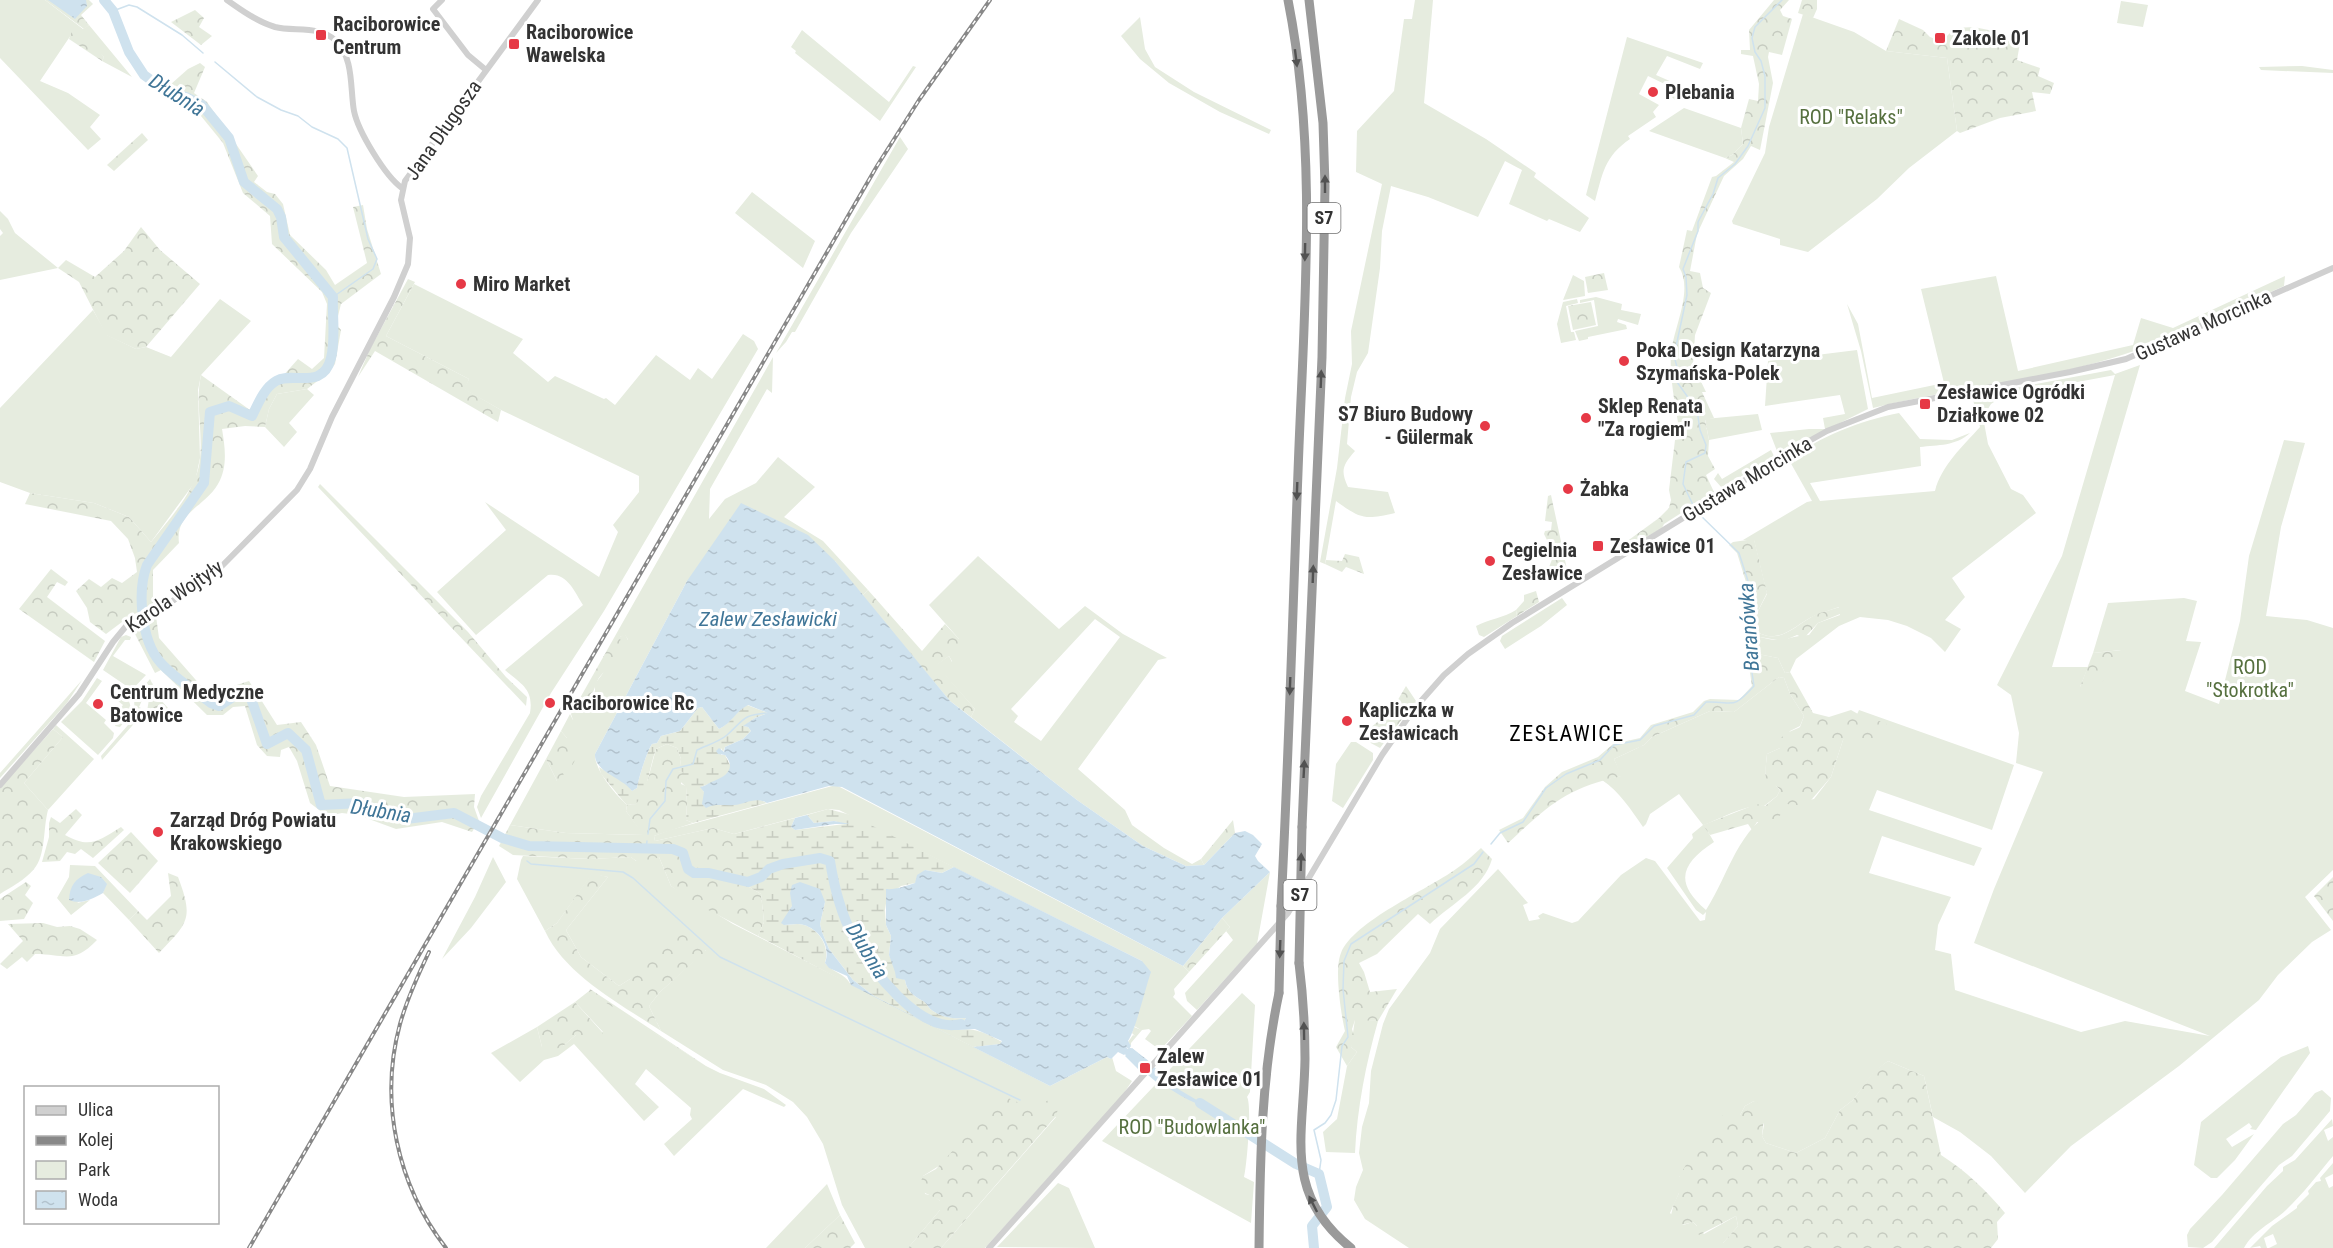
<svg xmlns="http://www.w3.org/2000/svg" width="2333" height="1248" viewBox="0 0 2333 1248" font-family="'Roboto Condensed',sans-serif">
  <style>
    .green { fill: #e6ecdf; fill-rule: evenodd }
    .forest { fill: url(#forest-crowns) }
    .wetland { fill: url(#wetland-marsh) }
    .water { fill: url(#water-ripples) }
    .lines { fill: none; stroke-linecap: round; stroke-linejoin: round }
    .stream { stroke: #cfe2ee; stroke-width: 1.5 }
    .river { stroke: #cfe2ee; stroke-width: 10 }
    .minor { stroke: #d0d0d0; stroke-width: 6 }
    .highway { stroke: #9a9a9a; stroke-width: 9 }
    .rail-casing { stroke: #888; stroke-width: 4 }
    .rail { stroke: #fff; stroke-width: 1.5; stroke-dasharray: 4.5; stroke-linecap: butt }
    .highway-bridge { stroke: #9a9a9a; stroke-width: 9 }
    .oneway { fill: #525252 }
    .poi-dot { fill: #e63946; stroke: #fff; stroke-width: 2 }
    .labels { text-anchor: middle; stroke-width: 6; stroke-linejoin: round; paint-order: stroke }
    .shield { fill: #fff; stroke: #707070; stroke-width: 1.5 }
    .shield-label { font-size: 18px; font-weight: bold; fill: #333 }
    .poi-label { font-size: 20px; font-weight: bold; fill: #333; stroke: #fff; text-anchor: start }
    .park-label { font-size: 20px; fill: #56703f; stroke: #fff }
    .street-label { font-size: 20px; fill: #333; stroke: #fff }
    .water-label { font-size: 21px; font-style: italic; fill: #3f7597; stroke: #fff }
    .quarter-label { font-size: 22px; letter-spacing: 1.5px; fill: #000; stroke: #fff }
  </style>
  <defs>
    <pattern id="forest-crowns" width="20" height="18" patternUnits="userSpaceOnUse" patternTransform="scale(1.5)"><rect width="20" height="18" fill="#e6ecdf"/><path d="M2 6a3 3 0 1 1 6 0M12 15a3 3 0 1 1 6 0" fill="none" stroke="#c6cbc0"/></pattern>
    <pattern id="wetland-marsh" width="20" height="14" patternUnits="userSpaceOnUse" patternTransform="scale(1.5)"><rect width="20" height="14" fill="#e6ecdf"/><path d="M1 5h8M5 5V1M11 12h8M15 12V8" fill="none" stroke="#c6cbc0"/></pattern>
    <pattern id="water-ripples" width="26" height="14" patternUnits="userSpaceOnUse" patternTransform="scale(1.5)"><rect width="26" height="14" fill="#cfe2ee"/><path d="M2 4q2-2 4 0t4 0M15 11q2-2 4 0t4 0" fill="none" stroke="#b2c2cd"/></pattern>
  </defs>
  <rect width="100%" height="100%" fill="#fff"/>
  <path class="green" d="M 0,0 L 45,0 L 83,29 L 89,25 L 132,77 L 102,61 L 104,57 L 73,32 L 40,81 L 68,93 L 100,115 L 90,127 L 101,139 L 88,150 L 0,58 Z
    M 1415,0 L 1433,0 L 1424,103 L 1486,139 L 1536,173 L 1534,177 L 1589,218 L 1580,232 L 1549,219 L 1547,221 L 1509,204 L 1522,170 L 1505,161 L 1478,217 L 1428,197 L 1391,186 L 1382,231 L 1380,268 L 1368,353 L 1357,372 L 1351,397 L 1347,444 L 1355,451 C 1343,465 1340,470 1348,487 L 1388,492 L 1395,513 C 1364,520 1361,519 1336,501 L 1325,564 L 1320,562 L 1337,468 L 1345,398 L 1352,364 L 1351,331 L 1382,184 L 1356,172 L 1357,131 L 1394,91 L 1404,19 L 1412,19 Z
    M 2121,1 L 2148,5 L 2143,27 L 2117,23 Z
    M 1803,14 L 1854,32 L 1886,51 L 1947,58 L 1957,131 L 1909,168 L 1877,199 L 1808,252 L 1780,245 L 1780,239 L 1733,224 L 1732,221 L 1765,153 L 1769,127 Z
    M 1140,17 L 1145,49 L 1155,67 L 1194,92 L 1271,130 L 1269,134 L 1220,112 L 1169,83 L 1140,59 L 1121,36 Z
    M 802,30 L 889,102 L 913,66 L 916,67 L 880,121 L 795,53 L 796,51 L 791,47 Z
    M 1627,37 L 1703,63 L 1700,69 L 1667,56 L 1656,75 L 1688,89 L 1676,101 L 1671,96 L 1675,89 L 1648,76 L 1639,94 L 1659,105 L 1653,112 L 1656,117 L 1628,136 L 1630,139 C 1604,157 1603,173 1595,201 L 1586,195 Z
    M 2302,66 L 2333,70 L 2333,73 L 2261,70 L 2259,67 Z
    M 1684,108 L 1741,128 L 1743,144 L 1732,155 L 1725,158 L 1649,131 Z
    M 900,137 L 908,149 L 851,233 L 795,332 L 792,332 L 786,342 L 776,353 Z
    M 752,192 L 815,241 L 803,268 L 735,213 Z
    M 0,211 L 8,219 L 15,233 L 58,268 L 0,280 L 0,236 L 3,233 L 0,229 Z
    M 1573,275 L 1584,281 L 1585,296 L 1563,300 Z
    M 1996,276 L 2018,371 L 2133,345 L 2141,318 L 2173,328 L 2285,276 L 2284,286 C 2219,315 2154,349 2084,366 C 2015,384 1943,390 1873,408 L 1861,351 L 1847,304 L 1858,324 L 1872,398 L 1944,383 L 1921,289 Z
    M 414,284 L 523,339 L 513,353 L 548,382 L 555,376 L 604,399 L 606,398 L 615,405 L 656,355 L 690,380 L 698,368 L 712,379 L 743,334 L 754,341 L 758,349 L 604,611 L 551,693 L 481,818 L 477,807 L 481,796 L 530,713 C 534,689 521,684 505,670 L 583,605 C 574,591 567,572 548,575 L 476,635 L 437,592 L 506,530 L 485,502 L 599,577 L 618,532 L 613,525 L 639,492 L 639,476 L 501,410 L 464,389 L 469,379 L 386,336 Z
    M 1596,297 L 1622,304 L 1621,310 L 1641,314 L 1638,325 L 1618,319 L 1617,322 L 1626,325 L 1627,329 L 1588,337 L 1588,339 L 1579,341 L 1575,331 L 1598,326 L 1594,300 L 1580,303 L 1580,300 Z
    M 220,299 L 251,321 L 201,375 L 198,390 L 200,458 L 195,482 L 151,542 L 129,517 L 94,503 L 30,493 L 0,482 L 0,408 L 93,310 L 107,335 L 136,349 L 146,347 L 171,357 Z
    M 1577,299 L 1578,303 L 1566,306 L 1571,332 L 1574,332 L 1576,340 L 1561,343 L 1557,324 L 1563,302 Z
    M 1857,350 L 1868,409 L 1780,453 L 1777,451 L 1770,433 L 1809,429 L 1825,429 L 1823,418 L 1845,414 L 1840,395 L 1765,406 L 1768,361 Z
    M 773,357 L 772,393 L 767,389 L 710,489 L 709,519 L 725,499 L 756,483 L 778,457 L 815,487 L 784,517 L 823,541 L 868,590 L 862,596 L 835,561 L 687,581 L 595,754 C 594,769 615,794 627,805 L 626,811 L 644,835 L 566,833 L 510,825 L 546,759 L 557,781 L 563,773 L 567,738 L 561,731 L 570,714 L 573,720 L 581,706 L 590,701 L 595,691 L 595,684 L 606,669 L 620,637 L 625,634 L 628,640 L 628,629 L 619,629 Z
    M 2140,365 L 2052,667 L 2088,667 L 2080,687 L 2121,650 L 2093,653 L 2108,603 L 2184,598 L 2197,601 L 2186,641 L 2201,642 L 2185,691 L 2219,704 L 2240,621 L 2249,556 L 2284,440 L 2305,443 L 2281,527 L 2266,616 L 2307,620 L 2333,628 L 2333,870 L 2305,897 L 2331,930 L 2312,942 L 2278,975 L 2259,1000 L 2179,1066 L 2071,1146 L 2025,1193 L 1991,1156 L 1960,1132 L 1933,1117 L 1924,1076 L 1888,1061 L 1874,1072 L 1853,1100 L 1840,1110 L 1825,1138 L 1796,1153 L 1766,1143 L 1762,1136 L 1764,1125 L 1754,1101 L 1745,1106 L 1740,1115 L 1679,1177 L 1679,1193 L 1670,1213 L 1683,1225 L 1693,1222 L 1704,1234 L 1736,1216 L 1738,1226 L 1723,1243 L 1723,1248 L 1409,1248 L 1365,1219 L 1354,1200 L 1356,1187 L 1363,1170 L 1359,1153 L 1362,1127 L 1369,1103 L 1371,1071 L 1383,1024 L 1389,1009 L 1430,953 L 1440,929 L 1498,869 L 1528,903 L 1523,905 L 1529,921 L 1540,919 L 1538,916 L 1543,913 L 1572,923 L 1578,921 L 1621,875 L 1646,858 L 1655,861 L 1700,921 L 1705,920 L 1706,912 L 1703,915 L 1696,910 L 1667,868 L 1693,838 L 1692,834 L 1703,825 L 1679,794 L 1650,814 L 1646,824 L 1643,827 C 1631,810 1620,792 1602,780 L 1621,776 L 1614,759 L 1644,745 L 1652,737 L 1710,711 L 1734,712 L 1779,677 L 1784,678 L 1790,694 L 1804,716 L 1800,726 L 1790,731 L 1780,748 L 1767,754 L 1765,775 L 1780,790 L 1777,796 L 1764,806 C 1751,802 1717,820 1704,825 L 1714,842 C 1682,863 1673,882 1706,910 C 1731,871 1738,824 1786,804 C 1794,801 1805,801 1814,799 L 1831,777 L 1843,740 L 1847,736 L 1859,710 L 2014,765 L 1992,830 L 1877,790 L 1869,810 L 1982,848 L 1974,866 L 1882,836 L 1869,873 L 1951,897 L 1938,925 L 1935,950 L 1951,954 L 1955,990 L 2081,1032 L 2125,1021 L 2210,1036 L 1974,943 L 1994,889 L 2043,772 L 2016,763 L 2019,733 L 2011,695 L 1997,685 L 2062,556 L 2115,375 L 2003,396 L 1991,404 L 1983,417 L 1988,444 L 2011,489 L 2023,495 L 2036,513 L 1952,578 L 1965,597 L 1945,620 L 1961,629 L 1945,652 L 1931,638 L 1907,626 L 1888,620 L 1860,617 L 1839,626 L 1796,659 L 1790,672 L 1785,673 L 1778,658 L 1753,653 L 1754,642 L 1760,637 C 1785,644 1787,636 1809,635 L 1818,623 L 1840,615 L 1839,607 C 1831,610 1823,612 1816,615 C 1793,625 1780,647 1754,630 L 1756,615 L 1767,594 L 1754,540 L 1743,540 L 1807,502 L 1812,501 L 1789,460 C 1820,436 1860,421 1899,413 L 1920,439 L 1952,440 L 1970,433 C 1956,446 1938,445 1920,447 L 1921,466 L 1810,483 L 1820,501 L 1935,491 C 1941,466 1963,446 1980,427 L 1972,396 L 2111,370 L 2115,374 Z
    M 307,389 L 314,395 L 289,423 L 297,432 L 284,447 L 265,427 L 269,409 L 277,394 Z
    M 1758,414 L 1762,430 L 1709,440 L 1705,419 Z
    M 1771,450 L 1774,456 L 1771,458 L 1722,488 L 1714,479 L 1718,473 L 1722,479 Z
    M 978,556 L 1059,629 L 1085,606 L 1123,634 L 1167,658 L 1158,660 L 1078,769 L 1125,810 L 1132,825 L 1164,848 L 1192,864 L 1201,859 L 1204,865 L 1186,866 L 1143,846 L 1077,800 L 971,717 L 975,709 L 936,665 L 949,656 L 952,662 L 959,639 L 929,605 ZM 1095,619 L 1120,637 L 1041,741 L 1014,722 L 1018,716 L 1011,709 Z
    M 1562,598 L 1567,605 L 1541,626 L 1505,649 L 1500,641 L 1502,636 Z
    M 1516,610 L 1517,616 L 1484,637 L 1479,635 L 1476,626 C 1489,619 1503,618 1516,610 Z
    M 126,635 L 131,637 L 130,640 L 125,640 L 113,656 L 146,675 L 130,692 L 126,690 L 128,687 L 103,670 L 121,637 Z
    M 97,678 L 102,681 L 86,703 L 106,720 L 104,723 L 114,733 L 113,738 L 98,755 L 61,722 L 82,701 Z
    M 82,680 L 67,703 L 0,778 L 0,773 Z
    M 138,693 L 144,696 L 139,707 L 141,708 L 139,718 L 102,760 L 101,756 L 135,717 L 134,698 Z
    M 114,694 L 123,701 L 127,698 C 135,710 128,718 120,727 L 115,726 L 117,722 L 112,718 L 123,705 L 113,697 Z
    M 56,725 L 94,759 L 48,810 L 24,783 L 63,737 L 53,729 Z
    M 1351,742 L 1356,742 L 1373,753 L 1373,760 L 1343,808 L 1332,801 L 1336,764 Z
    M 836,785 L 1183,966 L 1189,972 L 1174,989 L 1175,994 L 1173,997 L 1192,1016 L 1160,1050 L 1145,1039 L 1151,1031 L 1149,1029 L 1142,1030 L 1131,1043 L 1131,1046 L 1128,1042 L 1133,1035 L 1135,1036 L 1132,1033 L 1134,1027 L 1141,1030 L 1134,1026 L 1142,961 L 839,810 L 828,809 L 734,834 L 713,828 L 655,841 L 654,836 L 670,830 Z
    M 523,856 L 590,859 L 631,857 L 636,861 L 659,857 L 671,886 L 733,924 L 1050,1086 L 1107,1057 L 1111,1059 L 1112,1057 L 1116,1071 L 1132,1081 L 1122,1096 L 985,1248 L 941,1248 L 1056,1117 L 1040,1106 L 1030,1108 L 923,1176 L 925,1194 L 934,1196 L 940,1201 L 940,1210 L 908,1248 L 865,1248 L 842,1205 L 823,1144 L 807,1117 L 793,1102 L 766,1085 L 723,1070 L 661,1031 L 649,1006 L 660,992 L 706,950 L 630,979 L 619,986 L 581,957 L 566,930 L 608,877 L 592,874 L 557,923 L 545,931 L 517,879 L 521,860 Z
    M 493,857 L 506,882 L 471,928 L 442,959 L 475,897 Z
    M 70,865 L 95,866 L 138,911 L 129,920 L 103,893 L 106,883 L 77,903 L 90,900 L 71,915 L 57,898 L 69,877 Z
    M 1270,872 L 1257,944 L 1197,1010 L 1187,1001 L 1185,993 L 1233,940 L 1226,931 L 1230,927 L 1222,918 Z
    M 589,991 L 706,1066 L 720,1073 L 764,1089 L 786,1105 L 784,1107 L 743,1089 L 674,1156 L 664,1144 L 692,1119 L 690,1115 L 691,1108 L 646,1069 L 635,1084 L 659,1107 L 644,1121 L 574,1044 L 558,1056 L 544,1060 L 520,1082 L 491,1053 L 537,1027 L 542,1047 L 563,1046 L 576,1035 L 603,1032 L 575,1002 Z
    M 1242,993 L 1255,1005 L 1250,1092 L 1247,1097 C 1252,1104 1247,1165 1244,1177 L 1254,1182 L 1251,1223 L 1102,1141 Z
    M 1355,1019 L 1378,1021 C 1366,1063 1357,1109 1355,1153 L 1326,1152 L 1323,1132 L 1337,1119 L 1347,1066 L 1357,1052 L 1351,1047 Z
    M 2308,1046 L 2310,1053 L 2256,1130 L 2250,1129 L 2252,1127 L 2249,1123 L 2226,1139 L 2232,1147 L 2254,1134 L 2235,1160 L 2217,1178 L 2211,1178 L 2194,1165 L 2201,1122 L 2281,1057 Z
    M 2322,1090 L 2331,1098 L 2330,1111 L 2292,1156 L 2279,1165 L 2212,1242 L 2203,1248 L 2188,1247 L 2187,1235 L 2190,1229 L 2222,1195 L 2283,1124 L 2296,1115 L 2315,1093 Z
    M 2332,1119 L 2333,1126 L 2324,1130 L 2328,1141 L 2333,1137 L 2333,1156 C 2318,1174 2303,1194 2286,1210 C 2272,1223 2253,1231 2244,1248 L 2214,1248 L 2267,1186 L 2283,1171 L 2283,1167 L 2295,1160 Z
    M 2333,1163 L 2333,1174 L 2325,1178 L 2329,1188 L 2333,1186 L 2333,1248 L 2269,1248 L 2277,1244 L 2273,1234 L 2264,1238 L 2267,1248 L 2261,1248 L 2260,1246 L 2250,1248 L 2272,1226 L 2297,1208 L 2297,1206 L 2309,1194 L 2308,1191 L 2316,1182 L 2321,1181 L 2320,1178 Z
    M 1058,1183 L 1069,1188 L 1095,1248 L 997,1247 Z
    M 827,1184 L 840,1215 L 805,1248 L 766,1248 Z"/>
  <path class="forest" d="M 45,0 L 89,0 L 93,4 L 81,15 L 89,25 L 84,29 Z
    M 1774,0 L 1789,0 L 1780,10 L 1783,16 L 1792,19 L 1782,55 L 1769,52 L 1768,57 L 1773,83 L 1760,150 L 1751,146 L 1743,159 L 1724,176 L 1697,234 L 1690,271 L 1700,273 L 1703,288 L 1711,293 L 1695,335 L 1693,365 L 1706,392 L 1702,392 L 1714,418 L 1705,420 L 1709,440 L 1708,456 L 1715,469 L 1706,475 L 1714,492 L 1664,524 L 1662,528 L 1622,552 L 1615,550 L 1659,518 L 1669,508 L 1671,500 L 1669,490 L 1675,440 L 1681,439 C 1677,415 1669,378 1671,354 C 1673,328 1694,291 1679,267 L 1687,230 L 1692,231 L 1712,177 L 1716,176 L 1734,162 L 1725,158 L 1732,155 L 1743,144 L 1741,128 L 1749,99 L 1758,101 L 1759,84 L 1753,56 L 1741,54 L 1741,50 L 1750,50 L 1749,30 Z
    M 1802,0 L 1817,0 L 1817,9 L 1813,18 L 1798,13 Z
    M 195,10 L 204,18 L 199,27 L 212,36 L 201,45 L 171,22 Z
    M 1899,19 L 1923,30 L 1930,37 L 1938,40 L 1947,36 L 1955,28 L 1974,27 L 2003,33 L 2002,40 L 2020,43 L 2017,60 L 2040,68 L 2038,76 L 2054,83 L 2050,94 L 2032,92 L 2036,111 L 2000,118 L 1960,133 L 1957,131 L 1947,58 L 1886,51 Z
    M 72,31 L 82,36 L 104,57 L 102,61 L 69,39 Z
    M 200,63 L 205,67 L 194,93 L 207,102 L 258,176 L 254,182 L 267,192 L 275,194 L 283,204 L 290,235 L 326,270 L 335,285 L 367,263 L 353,207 L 363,205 L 367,229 L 381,274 L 341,304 L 336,324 L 341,330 L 335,364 L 328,373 L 307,389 L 277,394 L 269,409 L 265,427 L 245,426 L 222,429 C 225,447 228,467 218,484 C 205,507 175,512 179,543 L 153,570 L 153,606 L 130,616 L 106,634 L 90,622 L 87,608 L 76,591 L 89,579 L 101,587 L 112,578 L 122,583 L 137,572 L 135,558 L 128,539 L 111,521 L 25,504 L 30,493 L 94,503 L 129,517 L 151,542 C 170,518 197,490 200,459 C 203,431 195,403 201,375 L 250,410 C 258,396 263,378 282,377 L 298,359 L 312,369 L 324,358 L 327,304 L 322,292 L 272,244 L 270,216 L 243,193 L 223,143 L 192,105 L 188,105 L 162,92 L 188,69 Z
    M 142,133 L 148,140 L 114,171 L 107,165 Z
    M 141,227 L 160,250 L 200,284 L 146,347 L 136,349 L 106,335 L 79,282 L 58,268 L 66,260 L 95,277 L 124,251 Z
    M 1604,273 L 1608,290 L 1588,293 L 1585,277 Z
    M 408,279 L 415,282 L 386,336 L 469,379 L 465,389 L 501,410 L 498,422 L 375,351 L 358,377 L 370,349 Z
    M 1591,302 L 1596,325 L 1573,330 L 1568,306 Z
    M 320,484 L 468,632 L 506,677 L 527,697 L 526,706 L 318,487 Z
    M 1551,495 L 1568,574 L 1563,573 L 1558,579 L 1548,570 L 1554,554 L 1544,534 L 1545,531 L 1551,530 L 1552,522 L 1545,521 L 1548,496 Z
    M 1754,539 L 1767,593 L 1756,615 L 1754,630 C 1778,646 1792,628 1813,616 C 1821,612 1831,610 1840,607 L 1840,614 L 1818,623 L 1804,638 L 1797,635 L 1783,641 L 1760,637 L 1754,642 L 1753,653 L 1778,658 L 1785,673 L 1790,672 L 1813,713 L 1829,717 L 1851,710 L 1858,714 L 1863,722 L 1880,721 L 1886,723 L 1887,729 L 1864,744 L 1848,737 L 1843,740 L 1831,777 L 1806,806 L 1787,804 L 1776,822 L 1757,822 L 1752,830 L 1748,824 L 1710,835 L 1703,825 L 1749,807 L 1752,803 L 1765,806 L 1777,796 L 1780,790 C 1776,784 1771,786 1767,780 C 1763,775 1767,761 1767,754 L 1780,748 C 1778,732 1790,733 1800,727 L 1804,716 L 1790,694 L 1784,678 L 1779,677 L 1734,712 L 1710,711 L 1652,737 L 1644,745 L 1614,759 L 1622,776 C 1566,788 1549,805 1508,843 L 1499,830 L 1523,818 L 1545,787 L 1562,772 L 1598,757 L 1613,744 L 1640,738 L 1651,725 L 1693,712 L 1704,701 L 1710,699 L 1739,700 L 1752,686 L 1743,627 L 1749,604 L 1746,582 L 1737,553 L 1729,545 L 1733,542 Z
    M 1345,554 L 1359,557 L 1364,574 L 1346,567 L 1342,572 L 1325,564 L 1326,560 L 1342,561 Z
    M 51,569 L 68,582 L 65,586 L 57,582 L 47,597 L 105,641 L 94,662 L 19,609 Z
    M 868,590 L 922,651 L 945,624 L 959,639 L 959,653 L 953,663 L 949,656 L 937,665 L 975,709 L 971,717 L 950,701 L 862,596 Z
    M 1536,591 L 1539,602 L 1517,616 L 1516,610 L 1524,601 L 1524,595 Z
    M 156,616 L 159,638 L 202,687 L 218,691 L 249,681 L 277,725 L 301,722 L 316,745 L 330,786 L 404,797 L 475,794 L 474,807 L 479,821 L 472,832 L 442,822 L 396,829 L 358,815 L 342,813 L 327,816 L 310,803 L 297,761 L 289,747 L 281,750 L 280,757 L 267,756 L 257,745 L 245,706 L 233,707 L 223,715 L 207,715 L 161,670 L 155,673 L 135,634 L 134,626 Z
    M 619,629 L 628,629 L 634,632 L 629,641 L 625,635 L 620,637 L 621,645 L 616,649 L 621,657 L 616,668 C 590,672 601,693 582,706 L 585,716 L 573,720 L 571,714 Z
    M 2122,650 L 2102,682 L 2080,687 L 2093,653 Z
    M 150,679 L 160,699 L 168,708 L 154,720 L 150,715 L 146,718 L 149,699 L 138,693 Z
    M 1406,686 L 1416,701 L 1380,748 L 1367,741 L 1364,733 L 1392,710 Z
    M 53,729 L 63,737 L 24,783 L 48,810 C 43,828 46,855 34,869 C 25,880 11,887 0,894 L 0,788 Z
    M 561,731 L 567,738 L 577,756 L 571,768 L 563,773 L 565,779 L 562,782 L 557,781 L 546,759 Z
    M 667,744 L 677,748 L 681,759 L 680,766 L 673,770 L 683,772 L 681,784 L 686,786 L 687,803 L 686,820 L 693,823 L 654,836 L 655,841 L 713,828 L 734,834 L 734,878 L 761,894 L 764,922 L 758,936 L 693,902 L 671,886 L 659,857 C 648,861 640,866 631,857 L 590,859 L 513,855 L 499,846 L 510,825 L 566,833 L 643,835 L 626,811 L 627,805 L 636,804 L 648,779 L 656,749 Z
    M 76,809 L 82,815 L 65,835 C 90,849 98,841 121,827 L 124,830 L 93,858 L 81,849 L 75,854 L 67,852 L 60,861 L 42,862 L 49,837 L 49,823 L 51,817 L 60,823 Z
    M 1233,820 L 1235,833 L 1204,865 L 1201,859 Z
    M 131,832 L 158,861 L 130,893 L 98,863 Z
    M 1481,848 L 1492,859 C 1484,888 1451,904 1430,924 L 1418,914 L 1377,954 L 1359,963 L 1364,972 L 1370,992 L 1397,989 L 1378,1021 L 1355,1020 L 1352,1029 L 1355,1039 L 1351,1047 L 1357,1052 L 1347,1066 L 1336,1047 L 1345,1031 C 1341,1014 1334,969 1341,953 C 1354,921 1427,890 1456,869 C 1465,863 1473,855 1481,848 Z
    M 168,873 L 178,877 C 194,919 188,923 159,953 L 129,920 L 138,911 L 147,920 L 171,896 Z
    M 592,873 L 608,877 L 566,930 L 581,957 L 619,986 L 630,979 L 683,929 L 706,951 L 660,992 L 649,1006 L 661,1031 C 622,1005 565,975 545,931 L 557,923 Z
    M 2333,877 L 2333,921 L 2314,896 Z
    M 26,882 L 31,886 L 25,895 L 33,903 L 24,919 L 0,921 L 0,899 Z
    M 1222,918 L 1230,927 L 1189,972 L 1183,966 Z
    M 43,923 L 57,927 L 70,926 L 80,929 L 97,940 C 73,965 65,954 35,954 L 27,962 L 22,957 L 7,969 L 0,964 L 23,941 L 8,924 Z
    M 590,989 L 706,1066 L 589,992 Z
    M 575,1002 L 603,1033 L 597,1041 L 576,1035 L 563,1046 L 546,1053 L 542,1047 L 537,1027 Z
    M 1888,1061 L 1924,1076 L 1941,1155 C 1966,1171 1986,1190 2005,1213 L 1997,1222 L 1998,1239 L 1991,1248 L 1723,1248 L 1723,1243 L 1738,1226 L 1736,1216 L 1699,1235 L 1696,1231 L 1697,1226 L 1693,1222 L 1678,1226 L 1670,1219 L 1674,1203 L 1679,1193 L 1679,1177 L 1692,1154 L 1717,1119 L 1729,1112 L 1740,1115 L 1745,1106 L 1754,1101 L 1765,1107 L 1762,1136 L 1766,1143 L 1796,1153 L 1825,1138 L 1840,1110 L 1853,1100 L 1874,1071 Z
    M 1056,1095 L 1060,1102 L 1056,1116 L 941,1248 L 908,1248 L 940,1210 L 940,1201 C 933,1195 926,1195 918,1189 L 923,1176 L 936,1169 L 988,1112 L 1006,1097 C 1032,1109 1032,1111 1056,1095 Z
    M 840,1215 L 855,1243 L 850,1248 L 805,1248 Z"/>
  <path class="wetland" d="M 747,705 L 768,713 L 755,718 L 744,726 L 748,727 L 751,731 L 743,739 L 725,747 L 723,752 L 721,748 L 721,755 L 725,755 L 731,767 L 729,772 L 721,779 L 701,787 L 704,792 L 704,799 C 726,816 747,791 767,803 L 693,823 L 686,820 L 687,803 L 686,787 L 679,780 L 683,772 L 673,771 L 674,768 L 680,766 L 681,759 L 677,748 L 667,744 L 656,749 C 649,768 649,788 636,804 L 627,805 L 624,802 L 601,774 L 599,767 L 627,784 L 632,791 L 637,788 C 638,780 647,751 652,744 L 657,743 L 661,736 L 680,731 L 698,708 L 702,707 L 719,729 C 731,723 735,712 747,705 Z
    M 828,809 L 851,815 L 954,867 L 942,873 L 925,870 L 915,883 L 901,886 L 887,897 L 885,910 L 886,925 L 891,936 L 889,955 L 901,978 L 905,980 C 907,992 914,996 923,1001 C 927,1003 929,1009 933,1011 C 944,1018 954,1019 966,1018 L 964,1021 L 950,1024 L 958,1030 C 974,1027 988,1034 1002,1042 L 1001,1044 L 973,1047 L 874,996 L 853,980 L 829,949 L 822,932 L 820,924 L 825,902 L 792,898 L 792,906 L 784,925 C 790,925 798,923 804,925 C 820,930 830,947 825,963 C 833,973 844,972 851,985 L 758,936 L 764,922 L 761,894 L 734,878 L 734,834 L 795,818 L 791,827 L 795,830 L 845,824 L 834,821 L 814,823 L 807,815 Z"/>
  <path class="water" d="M 48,0 L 86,0 L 87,6 L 75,19 Z
    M 741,503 L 808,535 L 835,561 L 950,701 L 1077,800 L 1143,846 L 1186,866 L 1204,865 L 1235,833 L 1245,831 L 1253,835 L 1262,844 L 1255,856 L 1258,861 L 1270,872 L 1222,918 L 1183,966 L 842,787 L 829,786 L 767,803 C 755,796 746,804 734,805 C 725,806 715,803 706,808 L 702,804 L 704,792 L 700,787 C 706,786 708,783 714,781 C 727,776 736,768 725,755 L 718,754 L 716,751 L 719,748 L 724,752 L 725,747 L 743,739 L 751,731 L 748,727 L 743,726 L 755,718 L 768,713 L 748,705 C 735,712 732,723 719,729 L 702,707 L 698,708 L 680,731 L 661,736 L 657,743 L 652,744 C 647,751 638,780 637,788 L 632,791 C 623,778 594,772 595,754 L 687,581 Z
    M 807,815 L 814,823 L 834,821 L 850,824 L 835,824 L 795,830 L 791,827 L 795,818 Z
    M 954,867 L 1142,961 L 1151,972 C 1145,989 1136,1029 1128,1041 L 1131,1046 L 1129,1049 L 1126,1047 L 1129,1051 L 1124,1055 L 1118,1052 L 1111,1059 L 1107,1057 L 1050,1086 L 851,985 L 847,976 L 829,968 L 825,963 C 831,947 820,930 804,925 C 798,923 790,925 784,925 L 781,923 L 792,906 L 790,893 L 792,885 L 800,882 L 820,889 L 825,902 L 820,924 L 822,932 L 829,949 L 853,980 L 874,996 L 973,1047 L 1000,1044 L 1002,1041 L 975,1029 L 958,1030 L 947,1028 L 950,1024 L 964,1021 L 966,1018 C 954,1019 943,1018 933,1011 C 929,1009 927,1003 923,1001 C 914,996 907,992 905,980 L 896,978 L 895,972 L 889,955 L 891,936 L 886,925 L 886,889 C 895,890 906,886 915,883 L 917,875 L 925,870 L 942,873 Z
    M 88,873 L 101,877 L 107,884 L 103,893 C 92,899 82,905 69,900 C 70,885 75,879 88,873 Z
    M 1132,1048 L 1150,1062 L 1141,1072 L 1125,1056 L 1131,1053 L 1145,1065 L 1130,1050 Z
    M 1157,1072 L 1173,1086 L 1212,1109 C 1190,1103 1171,1090 1152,1077 Z"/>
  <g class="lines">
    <path class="stream" d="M 113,11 L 129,5 L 137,7 L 182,35 L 203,53
      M 215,62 L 257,97 L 281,110 L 298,116 L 312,127 L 338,139 L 347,148 L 368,239 L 377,259 L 373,269 L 333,297
      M 1695,509 L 1683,484 L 1686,462 L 1705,453 L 1706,445 L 1700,430 L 1697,410 L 1677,382 L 1677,367 L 1674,356 L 1687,295 L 1686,277 L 1683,269 L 1698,231 L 1698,222 L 1713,194 L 1718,178 L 1735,164 L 1748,146 L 1765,108 L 1765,76 L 1761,61 L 1755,52 L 1752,38 L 1755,27 L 1782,0
      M 648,834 L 650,819 L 665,801 L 666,781 L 673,769 L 693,764 L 697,750 C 707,745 719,742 727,735 C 745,719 742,715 768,713
      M 1491,844 L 1500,833 L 1523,822 L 1546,788 L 1566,774 L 1600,760 L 1614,745 L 1640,740 L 1654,726 L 1694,715 L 1706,702 C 1735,701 1731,711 1754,686 L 1745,626 L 1751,604 L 1748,581 L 1739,553 L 1698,513
      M 646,848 L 647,841
      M 527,861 L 531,864 L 623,872 L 633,878 L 720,957 L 1020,1100
      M 1319,1174 L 1321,1160 L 1314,1130 L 1325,1123 L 1331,1115 L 1336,1100 L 1342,1046 L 1348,1037 L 1343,989 L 1344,961 L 1351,944 L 1474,864 L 1483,852"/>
    <path class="river" d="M 104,0 L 113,11 L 129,52 L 144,75 L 166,91 L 186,97 L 202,105 L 229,138 L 244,182 L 277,209 L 281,217 L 284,237 L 333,297 C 332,315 336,339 331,358 C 323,391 292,371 276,381 C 264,388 258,404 252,416 L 229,406 L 210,412 L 204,483 L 147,565 C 137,591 141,640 160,662 C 174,678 194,690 211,703 L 219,706 L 236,695 L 249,693 L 267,744 L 288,733 L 306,750 L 321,805 L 361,803 L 387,815 L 406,819 L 454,813 L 502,838 L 529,846 L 673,849 L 683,853 L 688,869 L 694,873 L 709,873 L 748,882 L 761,877 L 769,869 L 783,864 L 820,858 L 830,861 C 834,886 841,914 853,936 C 870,967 919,1035 961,1024
      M 1130,1053 L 1165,1083
      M 1200,1103 L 1296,1164 L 1319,1174 L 1327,1207 L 1312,1226 L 1314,1248"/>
    <path class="minor" d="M 227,0 C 241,10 258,22 275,27 C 294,32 320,25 336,41 C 354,58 350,89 354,111 C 358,131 385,176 402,188
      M 442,0 L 433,9 L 468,55 L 486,70
      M 0,785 L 79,694 L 113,642 L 127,625 L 171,602 L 216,572 L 297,490 L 310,469 L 332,417 L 394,297 L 408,264 L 410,238 L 401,200 L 405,181 L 538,0
      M 989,1248 L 1288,913 L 1382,755 L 1414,709 L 1444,675 L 1468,654 L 1512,623 L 1802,445 L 1827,431 L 1888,407 L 2070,372 L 2126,359 L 2333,268"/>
    <path class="highway" d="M 1302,827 L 1322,357 L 1325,186 L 1323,123 L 1309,0
      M 1281,906 C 1289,753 1293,599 1299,446 C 1305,298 1317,146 1288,0
      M 1299,963 C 1303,995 1305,1026 1305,1059 C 1304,1135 1282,1193 1351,1248
      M 1259,1248 C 1260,1162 1261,1077 1279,993"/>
    <defs>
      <path id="rail" d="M 429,952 C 418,975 407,999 400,1024 C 379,1101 397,1185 446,1248
        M 249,1248 L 877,166 L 919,100 L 990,0"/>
    </defs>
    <use href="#rail" class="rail-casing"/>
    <use href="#rail" class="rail"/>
    <path class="highway-bridge" d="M 1299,963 L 1302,827
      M 1279,993 L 1281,906"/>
  </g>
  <defs><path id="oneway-solid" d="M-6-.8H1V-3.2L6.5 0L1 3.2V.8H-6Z" transform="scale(1.5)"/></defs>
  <g class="oneway">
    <use href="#oneway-solid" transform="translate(1296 58) rotate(83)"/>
    <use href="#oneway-solid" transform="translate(1325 184) rotate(-90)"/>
    <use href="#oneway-solid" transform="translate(1305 252) rotate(91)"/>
    <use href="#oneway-solid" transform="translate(1321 379) rotate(-88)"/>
    <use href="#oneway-solid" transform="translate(1297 491) rotate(92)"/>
    <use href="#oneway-solid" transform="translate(1313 574) rotate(-88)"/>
    <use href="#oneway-solid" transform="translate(1290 686) rotate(92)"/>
    <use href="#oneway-solid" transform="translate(1304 769) rotate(-87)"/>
    <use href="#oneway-solid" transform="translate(1301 862) rotate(-88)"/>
    <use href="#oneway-solid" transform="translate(1280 949) rotate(92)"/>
    <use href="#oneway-solid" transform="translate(1304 1031) rotate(-91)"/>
    <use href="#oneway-solid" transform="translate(1313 1204) rotate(-117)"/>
  </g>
  <g class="poi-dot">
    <rect x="315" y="29" width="12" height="12" rx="3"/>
    <rect x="1934" y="32" width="12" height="12" rx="3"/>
    <rect x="508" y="38" width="12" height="12" rx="3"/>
    <circle cx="1653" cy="92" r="6"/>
    <circle cx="461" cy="284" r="6"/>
    <circle cx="1624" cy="361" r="6"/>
    <rect x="1919" y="398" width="12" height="12" rx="3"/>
    <circle cx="1586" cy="418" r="6"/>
    <circle cx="1485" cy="426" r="6"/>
    <circle cx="1568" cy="489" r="6"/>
    <rect x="1592" y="540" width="12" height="12" rx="3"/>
    <circle cx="1490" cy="561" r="6"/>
    <circle cx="550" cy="703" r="6"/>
    <circle cx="98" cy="704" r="6"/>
    <circle cx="1347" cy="721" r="6"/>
    <circle cx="158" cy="832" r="6"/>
    <rect x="1139" y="1062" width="12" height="12" rx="3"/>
  </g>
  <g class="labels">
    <g class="shield">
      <rect x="1307.5" y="203" width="33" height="30" rx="4.5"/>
      <rect x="1283.5" y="880" width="33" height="30" rx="4.5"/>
    </g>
    <g class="shield-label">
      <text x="1324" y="224">S7</text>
      <text x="1300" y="901">S7</text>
    </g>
    <g class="poi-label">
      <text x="333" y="31">Raciborowice<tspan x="333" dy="23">Centrum</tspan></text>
      <text x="526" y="39">Raciborowice<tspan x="526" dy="23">Wawelska</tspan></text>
      <text x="1952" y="45">Zakole 01</text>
      <text x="1665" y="99">Plebania</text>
      <text x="473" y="291">Miro Market</text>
      <text x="1636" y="357">Poka Design Katarzyna<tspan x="1636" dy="23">Szymańska-Polek</tspan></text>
      <text x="1937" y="399">Zesławice Ogródki<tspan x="1937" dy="23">Działkowe 02</tspan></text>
      <text x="1598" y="413">Sklep Renata<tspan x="1598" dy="23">"Za rogiem"</tspan></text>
      <text x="1473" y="421" text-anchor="end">S7 Biuro Budowy<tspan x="1473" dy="23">- Gülermak</tspan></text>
      <text x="1580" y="496">Żabka</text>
      <text x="1610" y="553">Zesławice 01</text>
      <text x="1502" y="557">Cegielnia<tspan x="1502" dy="23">Zesławice</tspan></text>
      <text x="110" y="699">Centrum Medyczne<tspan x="110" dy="23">Batowice</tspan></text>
      <text x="562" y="710">Raciborowice Rc</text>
      <text x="1359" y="717">Kapliczka w<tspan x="1359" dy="23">Zesławicach</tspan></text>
      <text x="170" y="827">Zarząd Dróg Powiatu<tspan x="170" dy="23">Krakowskiego</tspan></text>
      <text x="1157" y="1063">Zalew<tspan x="1157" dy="23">Zesławice 01</tspan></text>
    </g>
    <g class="park-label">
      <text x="1851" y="124">ROD "Relaks"</text>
      <text x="2250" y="674">ROD<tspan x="2250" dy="23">"Stokrotka"</tspan></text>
      <text x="1192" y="1134">ROD "Budowlanka"</text>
    </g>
    <g class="street-label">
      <text transform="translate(443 130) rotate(-55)" y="7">Jana Długosza</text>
      <text transform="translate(2203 325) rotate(-24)" y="7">Gustawa Morcinka</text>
      <text transform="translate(1747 479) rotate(-31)" y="7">Gustawa Morcinka</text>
      <text transform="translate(174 596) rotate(-34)" y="7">Karola Wojtyły</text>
    </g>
    <g class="water-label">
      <text transform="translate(177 95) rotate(32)" y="7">Dłubnia</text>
      <text x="768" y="626">Zalew Zesławicki</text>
      <text transform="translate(1749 627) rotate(-94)" y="7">Baranówka</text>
      <text transform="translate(381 811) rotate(9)" y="7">Dłubnia</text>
      <text transform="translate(867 951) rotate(59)" y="7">Dłubnia</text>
    </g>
    <g class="quarter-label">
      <text x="1567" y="741">ZESŁAWICE</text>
    </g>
  </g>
  <rect x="24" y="1086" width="195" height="138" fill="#ffffff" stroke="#adadad" stroke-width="1.5"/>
  <rect x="36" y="1106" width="30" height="9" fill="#d0d0d0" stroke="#adadad" stroke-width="1.5"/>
  <text x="78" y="1116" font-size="18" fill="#333333">Ulica</text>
  <rect x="36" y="1136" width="30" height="9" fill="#888888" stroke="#adadad" stroke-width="1.5"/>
  <text x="78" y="1146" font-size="18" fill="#333333">Kolej</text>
  <rect x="36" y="1161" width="30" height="18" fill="#e6ecdf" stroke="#adadad" stroke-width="1.5"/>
  <text x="78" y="1176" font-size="18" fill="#333333">Park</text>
  <rect x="36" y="1191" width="30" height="18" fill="url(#water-ripples)" stroke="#adadad" stroke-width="1.5"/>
  <text x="78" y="1206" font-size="18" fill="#333333">Woda</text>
</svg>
